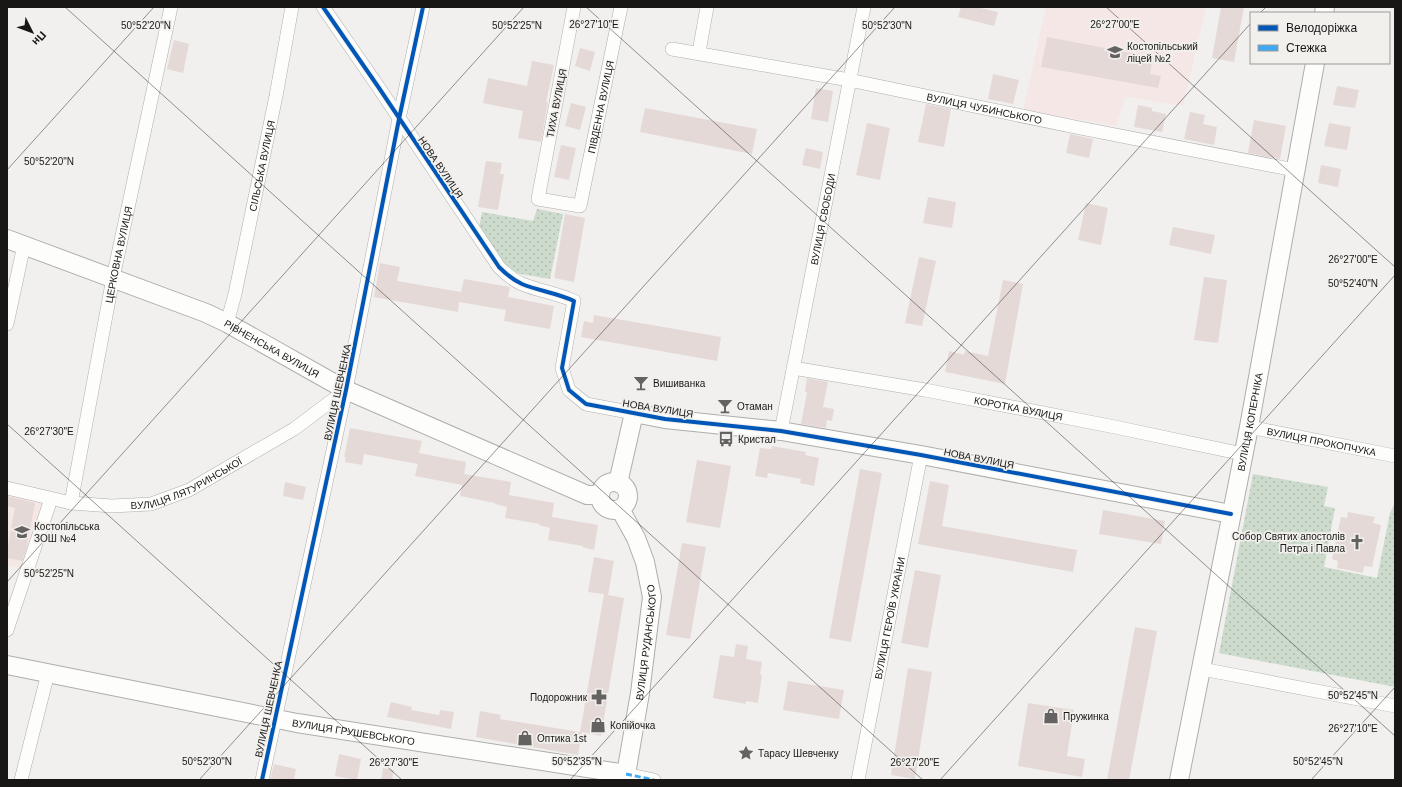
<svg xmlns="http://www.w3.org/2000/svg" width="1402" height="787" viewBox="0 0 1402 787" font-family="Helvetica,sans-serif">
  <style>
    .education { fill: #f6e7e7 }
    .park { fill: url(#park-dots) }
    .building { fill: #e4d9d7 }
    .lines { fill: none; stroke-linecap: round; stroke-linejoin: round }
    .street-casing { stroke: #afaead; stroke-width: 14 }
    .secondary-casing { stroke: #afaead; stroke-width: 20 }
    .street { stroke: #fdfdfc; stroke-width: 13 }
    .secondary { stroke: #fdfdfc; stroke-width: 18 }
    .quiet { stroke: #3fa9f5; stroke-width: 3; stroke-dasharray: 6 3; stroke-linecap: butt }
    .cycleway-casing { stroke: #f2f0ed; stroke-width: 6 }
    .cycleway { stroke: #0057b8; stroke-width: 4 }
    .ticks { fill: none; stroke: #181716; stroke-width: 1; stroke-opacity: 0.45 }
    .labels { text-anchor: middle; stroke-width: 3.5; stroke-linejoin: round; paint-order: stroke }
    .poi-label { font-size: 10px; fill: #181716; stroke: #f2f0ed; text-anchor: start }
    .street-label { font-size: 10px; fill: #181716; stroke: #f2f0ed }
    .ticks-label { font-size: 10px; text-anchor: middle; fill: #181716; stroke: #f2f0ed; stroke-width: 3.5; stroke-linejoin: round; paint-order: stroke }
  </style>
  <defs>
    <pattern id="park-dots" width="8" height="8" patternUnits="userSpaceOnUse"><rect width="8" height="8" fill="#cddbcd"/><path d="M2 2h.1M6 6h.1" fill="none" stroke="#afbbaf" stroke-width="1.8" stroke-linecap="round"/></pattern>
  </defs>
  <rect width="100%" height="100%" fill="#f1f0ee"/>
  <path class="education" d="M 1046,7 L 1206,7 L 1183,106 L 1125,97 L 1116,126 L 1023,110 Z
    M 7,490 L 47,499 L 25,568 L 7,566 Z"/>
  <path class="park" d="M 537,209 L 563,214 L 550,279 L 515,273 L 501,262 L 479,228 L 482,212 L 533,221 Z
    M 1253,474 L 1328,487 L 1324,506 L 1335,508 L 1324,567 L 1377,578 L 1390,513 L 1395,503 L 1395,687 L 1219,653 Z"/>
  <path class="building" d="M 961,7 L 976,7 L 998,12 L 994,26 L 958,17 Z
    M 1221,7 L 1244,7 L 1234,62 L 1212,58 Z
    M 1047,37 L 1153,57 L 1150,74 L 1161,76 L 1158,88 L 1041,67 Z
    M 174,40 L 189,44 L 183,73 L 167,69 Z
    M 580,48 L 595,52 L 590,71 L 575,66 Z
    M 532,61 L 554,65 L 546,102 L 548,102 L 541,142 L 518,138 L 523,111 L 483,103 L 488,78 L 527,86 Z
    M 993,74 L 1019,80 L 1013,104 L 988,99 Z
    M 1337,86 L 1359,90 L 1355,108 L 1333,105 Z
    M 816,88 L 833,91 L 828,122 L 811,119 Z
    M 571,103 L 586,107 L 580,130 L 565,126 Z
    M 926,104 L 951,109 L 944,147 L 918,142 Z
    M 1138,105 L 1152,108 L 1152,111 L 1166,114 L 1162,132 L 1134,127 Z
    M 645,108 L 757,129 L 752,154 L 640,132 Z
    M 1190,112 L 1205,115 L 1203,124 L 1217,127 L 1214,145 L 1184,139 Z
    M 1254,120 L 1286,126 L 1280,159 L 1248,153 Z
    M 867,123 L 890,128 L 880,180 L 856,175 Z
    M 1329,123 L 1351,127 L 1347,150 L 1324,146 Z
    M 1070,134 L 1093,139 L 1089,158 L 1066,153 Z
    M 561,145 L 576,148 L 569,180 L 554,177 Z
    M 806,148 L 823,152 L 820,169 L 802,165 Z
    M 486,161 L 502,163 L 500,174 L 504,174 L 498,210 L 478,207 Z
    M 1321,165 L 1341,169 L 1338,187 L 1318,183 Z
    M 928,197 L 956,202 L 952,228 L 923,223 Z
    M 1086,203 L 1108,208 L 1101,245 L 1078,240 Z
    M 565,214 L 585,218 L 574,282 L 554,278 Z
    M 1173,227 L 1215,235 L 1211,254 L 1169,245 Z
    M 919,257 L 936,261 L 922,326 L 905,323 Z
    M 380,263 L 400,267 L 397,281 L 461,292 L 464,279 L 510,287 L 508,297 L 554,306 L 550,329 L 504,321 L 506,310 L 459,302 L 458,312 L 374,297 Z
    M 1204,277 L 1227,280 L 1218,343 L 1194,340 Z
    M 1003,280 L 1023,284 L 1005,384 L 945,372 L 949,351 L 964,355 L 965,351 L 988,356 Z
    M 594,315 L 721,337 L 717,361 L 581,337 L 584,321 L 593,323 Z
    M 807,378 L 828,382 L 823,407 L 834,409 L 832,421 L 827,420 L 826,428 L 801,424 L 807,392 L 805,392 Z
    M 350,428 L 422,441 L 419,453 L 466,462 L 464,474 L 511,482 L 509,495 L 554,503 L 552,517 L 598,525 L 594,550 L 582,547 L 583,546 L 548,540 L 550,528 L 539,525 L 540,524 L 505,518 L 507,507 L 495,504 L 495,503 L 460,496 L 462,485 L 415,476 L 418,464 L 364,454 L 362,465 L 345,462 L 346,457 L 344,457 Z
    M 772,446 L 806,452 L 805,455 L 819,458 L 814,486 L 800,483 L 801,479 L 768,473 L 767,478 L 755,476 L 760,448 L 772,449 Z
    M 697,460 L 731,466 L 720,528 L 686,522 Z
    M 860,469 L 882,473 L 851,642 L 829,638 Z
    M 930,481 L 949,485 L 942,526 L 1077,550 L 1073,572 L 918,544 Z
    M 285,482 L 306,487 L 303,500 L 283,496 Z
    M 7,496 L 35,503 L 26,550 L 22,561 L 7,558 L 7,550 L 15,508 L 7,506 Z
    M 1103,510 L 1165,521 L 1161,544 L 1099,534 Z
    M 1348,512 L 1375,517 L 1373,523 L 1381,525 L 1372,567 L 1364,566 L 1363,573 L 1337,568 L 1338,561 L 1332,559 L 1341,517 L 1347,518 Z
    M 682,543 L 706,547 L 690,639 L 666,635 Z
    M 594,557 L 614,561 L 608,595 L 624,598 L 601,736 L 582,732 L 578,755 L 476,737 L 480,711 L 501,715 L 500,719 L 580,732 L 604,594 L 588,592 Z
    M 915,570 L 941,575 L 928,648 L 901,643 Z
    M 1135,627 L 1157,631 L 1151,664 L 1129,780 L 1107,780 Z
    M 736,644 L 748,646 L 746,659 L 762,662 L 760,674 L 762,675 L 758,703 L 746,701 L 746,704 L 713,698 L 720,655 L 734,657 Z
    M 908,668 L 932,672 L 915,779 L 891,775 Z
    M 788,681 L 844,690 L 839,719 L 783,710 Z
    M 391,702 L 412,707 L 411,710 L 439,715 L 440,710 L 454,712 L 451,729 L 387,717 Z
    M 1028,703 L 1074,710 L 1067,756 L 1085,759 L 1082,777 L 1018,766 Z
    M 339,754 L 361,759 L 357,780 L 335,776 Z
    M 274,764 L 296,769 L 294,780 L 270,780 Z
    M 383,768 L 394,770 L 392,780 L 381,780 Z"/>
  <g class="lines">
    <defs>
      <g id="street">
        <path d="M 323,7 L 379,88 L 499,267 C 506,274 513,280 522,284 C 539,291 557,293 574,301 L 562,368 L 569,390 L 586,404 L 634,413"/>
        <path id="s1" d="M 574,7 L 538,199 L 580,206 L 621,7"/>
        <path id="s2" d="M 672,49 L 849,80 L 1075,127 L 1295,170"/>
        <path d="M 699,52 L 707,7"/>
        <path id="s3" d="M 227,323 L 235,294 L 276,96 L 292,7"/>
        <path d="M 7,324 L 24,245"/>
        <path id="s4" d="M 793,368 L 925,390 L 1115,427 L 1243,454"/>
        <path id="s5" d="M 1249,427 L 1395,456"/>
        <path id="s6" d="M 781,431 L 864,7"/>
        <path id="s7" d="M 7,488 L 71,503 L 112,506 L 151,504 L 189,490 L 294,429 L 346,390"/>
        <path id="s8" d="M 71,503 L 113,278 L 171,7"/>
        <path d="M 7,630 L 51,499"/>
        <path d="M 1202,669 L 1395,706"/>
        <path d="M 21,780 L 48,673"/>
        <path d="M 262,780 L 346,390 L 399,119 L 423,7"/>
        <path d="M 624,780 L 626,774 L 654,780"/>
        <path id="s9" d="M 858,780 L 921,455"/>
      </g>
      <g id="secondary">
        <path d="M 1324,13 L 1325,7"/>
        <path id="s10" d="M 7,239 L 206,313 L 227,323 L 346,390 L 587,495 L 599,495"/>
        <circle cx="614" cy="496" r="14"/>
        <path d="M 618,483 L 634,413 L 665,419 L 781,431 L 921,455 L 1231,514"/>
        <path id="s11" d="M 7,665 L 297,723 L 626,774 L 640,693 L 652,597 L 645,562 L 636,538 L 620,509"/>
        <path id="s12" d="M 1179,780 L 1249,427 L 1315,63"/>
      </g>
    </defs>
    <use href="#street" class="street-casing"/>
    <use href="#secondary" class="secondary-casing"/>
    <use href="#street" class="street"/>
    <use href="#secondary" class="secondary"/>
    <path class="quiet" d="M 626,774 L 654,780"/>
    <defs>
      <path id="cycleway" d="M 323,7 L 379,88 L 499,267 C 506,274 513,280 522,284 C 539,291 557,293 574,301 L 562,368 L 569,390 L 586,404 L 665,419 L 781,431 L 921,455 L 1231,514
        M 262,780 L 346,390 L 399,119 L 423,7"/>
    </defs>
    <use href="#cycleway" class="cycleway-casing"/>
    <use href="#cycleway" class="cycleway"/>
  </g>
  <path class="ticks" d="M 65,7 L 923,780M 586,7 L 1395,736M 1106,7 L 1395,267M 1260,13 L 1266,7M 7,170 L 154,7M 7,424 L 402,780M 7,582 L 524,7M 199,780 L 895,7M 570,780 L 1251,23M 940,780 L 1395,275M 1311,780 L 1395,687"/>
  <defs>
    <symbol id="school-bare" viewBox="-9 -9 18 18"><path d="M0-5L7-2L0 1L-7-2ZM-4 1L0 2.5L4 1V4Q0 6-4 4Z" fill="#646362" stroke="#f2f0ed" stroke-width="2.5" paint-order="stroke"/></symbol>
    <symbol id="bar-bare" viewBox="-9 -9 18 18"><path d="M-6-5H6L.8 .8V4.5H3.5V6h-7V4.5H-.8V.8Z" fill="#646362" stroke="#f2f0ed" stroke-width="2.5" paint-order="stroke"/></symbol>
    <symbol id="bus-bare" viewBox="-9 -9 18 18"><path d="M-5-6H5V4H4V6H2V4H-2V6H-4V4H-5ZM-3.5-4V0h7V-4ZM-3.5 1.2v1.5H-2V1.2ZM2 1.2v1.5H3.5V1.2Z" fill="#646362" stroke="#f2f0ed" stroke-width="2.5" paint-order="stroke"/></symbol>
    <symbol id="church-bare" viewBox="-9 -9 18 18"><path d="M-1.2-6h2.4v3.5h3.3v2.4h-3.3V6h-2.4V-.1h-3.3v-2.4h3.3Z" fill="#646362" stroke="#f2f0ed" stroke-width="2.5" paint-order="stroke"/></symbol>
    <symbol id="pharmacy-bare" viewBox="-9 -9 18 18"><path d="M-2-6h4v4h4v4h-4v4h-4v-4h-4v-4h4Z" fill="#646362" stroke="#f2f0ed" stroke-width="2.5" paint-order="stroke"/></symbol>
    <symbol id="shop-bare" viewBox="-9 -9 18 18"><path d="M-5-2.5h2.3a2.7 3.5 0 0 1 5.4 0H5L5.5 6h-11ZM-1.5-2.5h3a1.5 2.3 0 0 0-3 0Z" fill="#646362" stroke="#f2f0ed" stroke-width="2.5" paint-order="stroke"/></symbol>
    <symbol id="sight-bare" viewBox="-9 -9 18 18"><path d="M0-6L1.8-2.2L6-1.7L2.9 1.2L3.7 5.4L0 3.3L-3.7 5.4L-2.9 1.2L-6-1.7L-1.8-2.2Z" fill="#646362" stroke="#f2f0ed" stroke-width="2.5" paint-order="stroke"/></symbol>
  </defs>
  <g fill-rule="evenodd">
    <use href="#school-bare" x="1104" y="41" width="22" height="22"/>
    <use href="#bar-bare" x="630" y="372" width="22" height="22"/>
    <use href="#bar-bare" x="714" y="395" width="22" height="22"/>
    <use href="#bus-bare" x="715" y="428" width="22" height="22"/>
    <use href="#school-bare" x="11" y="521" width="22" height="22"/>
    <use href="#church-bare" x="1346" y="531" width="22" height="22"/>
    <use href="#pharmacy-bare" x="588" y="686" width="22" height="22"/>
    <use href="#shop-bare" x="1040" y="705" width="22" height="22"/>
    <use href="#shop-bare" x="587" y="714" width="22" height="22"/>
    <use href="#shop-bare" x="514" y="727" width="22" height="22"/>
    <use href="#sight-bare" x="735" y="742" width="22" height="22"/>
  </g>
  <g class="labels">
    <g class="poi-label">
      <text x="1127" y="50">Костопільський<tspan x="1127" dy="12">ліцей №2</tspan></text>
      <text x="653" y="387">Вишиванка</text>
      <text x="737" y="410">Отаман</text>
      <text x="738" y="443">Кристал</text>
      <text x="34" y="530">Костопільська<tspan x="34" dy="12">ЗОШ №4</tspan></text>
      <text x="1345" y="540" text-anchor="end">Собор Святих апостолів<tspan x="1345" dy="12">Петра і Павла</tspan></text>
      <text x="587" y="701" text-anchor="end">Подорожник</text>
      <text x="1063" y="720">Пружинка</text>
      <text x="610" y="729">Копійочка</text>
      <text x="537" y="742">Оптика 1st</text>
      <text x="758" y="757">Тарасу Шевченку</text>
    </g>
    <g class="street-label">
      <text transform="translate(556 103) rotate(-79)" y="4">ТИХА ВУЛИЦЯ</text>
      <text dy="4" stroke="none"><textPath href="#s1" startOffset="339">ПІВДЕННА ВУЛИЦЯ</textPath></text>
      <text dy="4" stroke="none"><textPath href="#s2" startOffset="318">ВУЛИЦЯ ЧУБИНСЬКОГО</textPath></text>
      <text dy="4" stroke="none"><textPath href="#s3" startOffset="161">СІЛЬСЬКА ВУЛИЦЯ</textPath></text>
      <text transform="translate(441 167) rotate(56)" y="4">НОВА ВУЛИЦЯ</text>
      <text dy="4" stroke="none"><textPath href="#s6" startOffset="216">ВУЛИЦЯ СВОБОДИ</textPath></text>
      <text dy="4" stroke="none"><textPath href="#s8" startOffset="253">ЦЕРКОВНА ВУЛИЦЯ</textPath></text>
      <text dy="4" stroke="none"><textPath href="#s10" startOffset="287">РІВНЕНСЬКА ВУЛИЦЯ</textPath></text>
      <text transform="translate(337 392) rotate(-78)" y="4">ВУЛИЦЯ ШЕВЧЕНКА</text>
      <text transform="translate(658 408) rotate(9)" y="4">НОВА ВУЛИЦЯ</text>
      <text dy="4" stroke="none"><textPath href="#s4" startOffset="229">КОРОТКА ВУЛИЦЯ</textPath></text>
      <text dy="4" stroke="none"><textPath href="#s12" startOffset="365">ВУЛИЦЯ КОПЕРНІКА</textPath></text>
      <text dy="4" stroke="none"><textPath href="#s5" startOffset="74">ВУЛИЦЯ ПРОКОПЧУКА</textPath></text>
      <text transform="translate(979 458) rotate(11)" y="4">НОВА ВУЛИЦЯ</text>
      <text dy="4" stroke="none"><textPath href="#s7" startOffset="186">ВУЛИЦЯ ЛЯТУРИНСЬКОЇ</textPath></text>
      <text dy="4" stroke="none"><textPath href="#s9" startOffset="165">ВУЛИЦЯ ГЕРОЇВ УКРАЇНИ</textPath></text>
      <text dy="4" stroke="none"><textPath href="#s11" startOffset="762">ВУЛИЦЯ РУДАНСЬКОГО</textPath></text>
      <text transform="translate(268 709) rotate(-78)" y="4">ВУЛИЦЯ ШЕВЧЕНКА</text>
      <text dy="4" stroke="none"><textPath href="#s11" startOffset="353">ВУЛИЦЯ ГРУШЕВСЬКОГО</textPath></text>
    </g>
  </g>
  <g class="ticks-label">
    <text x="594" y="28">26°27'10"E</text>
    <text x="1115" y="28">26°27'00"E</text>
    <text x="146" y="29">50°52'20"N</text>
    <text x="517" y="29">50°52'25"N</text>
    <text x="887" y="29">50°52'30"N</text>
    <text x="49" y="165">50°52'20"N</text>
    <text x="1353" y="263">26°27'00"E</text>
    <text x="1353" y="287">50°52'40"N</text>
    <text x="49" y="435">26°27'30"E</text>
    <text x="49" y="577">50°52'25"N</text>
    <text x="1353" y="699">50°52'45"N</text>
    <text x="1353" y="732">26°27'10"E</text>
    <text x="207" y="765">50°52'30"N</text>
    <text x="577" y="765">50°52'35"N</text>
    <text x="1318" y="765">50°52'45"N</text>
    <text x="394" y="766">26°27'30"E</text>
    <text x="915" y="766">26°27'20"E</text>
  </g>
  <rect width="1402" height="787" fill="none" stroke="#181716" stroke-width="16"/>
  <rect x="1250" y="12" width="140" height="52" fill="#f2f0ed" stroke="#9b9997"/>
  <rect x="1258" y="25" width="20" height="6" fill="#0057b8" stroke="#9b9997"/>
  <text x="1286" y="32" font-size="12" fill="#181716">Велодоріжка</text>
  <rect x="1258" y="45" width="20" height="6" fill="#3fa9f5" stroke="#9b9997"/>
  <text x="1286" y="52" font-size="12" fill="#181716">Стежка</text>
  <g transform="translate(32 32) rotate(132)" stroke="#f2f0ed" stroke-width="3" paint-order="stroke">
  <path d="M0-3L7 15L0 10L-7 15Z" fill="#181716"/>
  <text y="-6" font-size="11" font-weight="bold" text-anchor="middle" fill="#181716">Пн</text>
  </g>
</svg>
